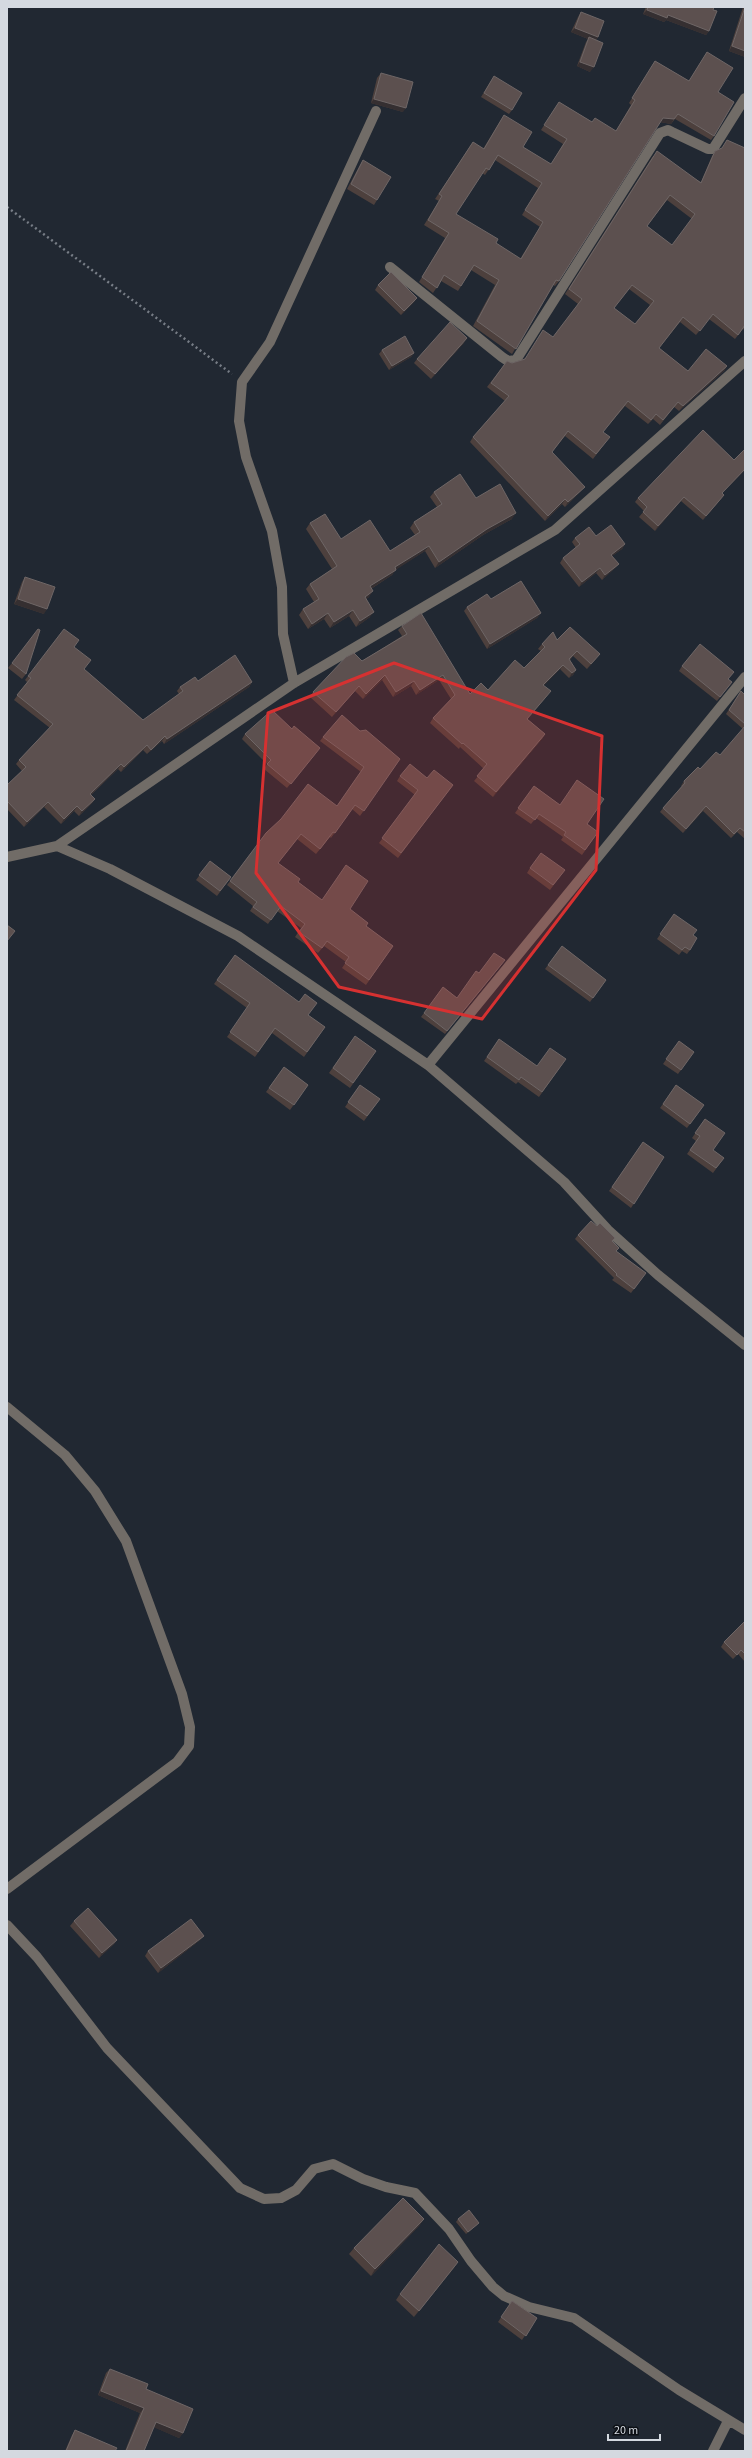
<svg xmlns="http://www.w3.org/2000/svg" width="752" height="2458" viewBox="0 0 752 2458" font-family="'Source Sans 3',sans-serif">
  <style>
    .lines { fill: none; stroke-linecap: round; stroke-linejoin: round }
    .path { stroke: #777d86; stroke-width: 2.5; stroke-dasharray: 2 3; stroke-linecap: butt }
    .minor { stroke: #716c67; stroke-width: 10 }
    .wall { fill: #4d403d; fill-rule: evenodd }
    .shaded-wall { fill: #352f31 }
    .building { fill: #5c504f; stroke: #6e6666; fill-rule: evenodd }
    .marked { fill: #d63131; fill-opacity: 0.2; stroke: #d63131; stroke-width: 3; stroke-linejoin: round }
  </style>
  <rect width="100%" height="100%" fill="#212832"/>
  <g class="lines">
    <path class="path" d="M 7,207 L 232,374"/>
    <path class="minor" d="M 390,267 L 502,357 L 508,361 L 516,360 L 660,133 L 668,130 L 672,132 L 708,149 L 713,149 L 745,98
      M 294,683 L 283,634 L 282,587 L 272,531 L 246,457 L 239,421 L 242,382 L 270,342 L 376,111
      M 57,846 L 110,869 L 238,936 L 428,1065 L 564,1182 L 608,1230 L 658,1275 L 745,1345
      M 7,857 L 57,846 L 294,683 L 555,530 L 745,361
      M 428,1065 L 745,677
      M 7,1407 L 65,1455 L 95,1491 L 126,1541 L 182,1694 L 190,1727 L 189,1746 L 177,1762 L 7,1889
      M 7,1925 L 37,1957 L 107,2048 L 240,2188 L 264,2199 L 281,2198 L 296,2190 L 314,2169 L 333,2164 L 363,2179 L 386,2187 L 415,2193 L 449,2229 L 471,2261 L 493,2287 L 504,2296 L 529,2307 L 574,2318 L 679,2390 L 745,2430
      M 713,2451 L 728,2421"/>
  </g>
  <path class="wall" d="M 646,7 L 714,7 L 709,31 L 706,35 L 666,20 L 664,22 L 643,14 Z
    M 743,7 L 745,7 L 745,57 L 729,51 Z
    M 581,12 L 598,37 L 596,40 L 590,72 L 577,66 L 586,42 L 588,39 L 571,32 L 578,17 Z
    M 707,52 L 718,92 L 714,136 L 711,140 L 675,119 L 671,124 L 660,122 L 559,281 L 555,286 L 553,285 L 512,354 L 473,326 L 495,285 L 471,270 L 458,291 L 441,281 L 433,293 L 419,282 L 445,238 L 424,225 L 439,201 L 435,199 L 473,142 L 483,149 L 504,115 L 523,147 L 551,164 L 563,144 L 541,130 L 559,102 L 592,122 L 616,131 L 631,105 L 629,103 L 655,61 L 689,81 ZM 495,160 L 538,188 L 522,215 L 540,227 L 520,259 L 496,243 L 456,214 L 482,173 L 485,175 Z
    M 381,73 L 403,112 L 371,103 L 377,78 Z
    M 494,76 L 512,110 L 509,114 L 481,97 Z
    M 745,148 L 745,330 L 743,329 L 735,339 L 709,319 L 696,335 L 680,322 L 659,348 L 688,371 L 727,366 L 724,371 L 679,411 L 674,407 L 660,425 L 653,419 L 648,424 L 625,406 L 603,432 L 606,442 L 593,459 L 565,436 L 552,452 L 581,491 L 565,507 L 562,504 L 545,521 L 470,442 L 473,437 L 505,401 L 487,387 L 507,361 L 512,363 L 524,359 L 553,337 L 578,304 L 565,294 L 653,156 L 701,182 L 712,156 L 715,151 ZM 667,200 L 692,219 L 672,245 L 647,226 ZM 629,289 L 650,305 L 635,324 L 614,308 Z
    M 363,160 L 377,200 L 374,205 L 347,189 L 360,165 Z
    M 378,285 L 417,298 L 414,302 L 401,315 L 375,290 Z
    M 464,343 L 431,379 L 414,363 L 417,359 Z
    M 382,350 L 414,353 L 411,357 L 389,370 L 379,354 Z
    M 434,492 L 476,498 L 512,519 L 483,535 L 435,568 L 425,551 L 396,569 L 392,575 L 371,589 L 369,597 L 366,599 L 370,617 L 356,627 L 349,616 L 330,628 L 324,619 L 308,629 L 299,615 L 303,609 L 314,602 L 306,589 L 310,584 L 332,569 L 306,529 L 310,523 L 341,539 L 390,551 L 415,535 L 410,528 L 414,522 L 437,507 L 430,497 Z
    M 723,493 L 721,499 L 703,520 L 681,501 L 655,531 L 639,517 L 644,511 L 635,502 L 638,498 Z
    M 596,536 L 625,544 L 622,549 L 612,556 L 619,564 L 615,568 L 602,580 L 596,573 L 579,587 L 560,563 L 563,558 L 576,548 L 572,542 L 575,538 Z
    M 25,577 L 44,614 L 14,604 L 22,582 Z
    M 491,599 L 541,613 L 537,618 L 487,649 L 464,611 L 467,607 Z
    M 402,626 L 470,694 L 488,690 L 524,668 L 541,651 L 538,649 L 542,644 L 557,640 L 596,659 L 587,669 L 573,656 L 570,660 L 576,670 L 573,675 L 569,678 L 560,669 L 544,685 L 547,696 L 527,719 L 545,734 L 542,739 L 493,797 L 474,781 L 484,769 L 460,747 L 459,749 L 430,723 L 433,718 L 451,699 L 439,680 L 416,695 L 411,686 L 393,697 L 382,680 L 363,699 L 355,691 L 332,717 L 310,697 L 313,692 L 402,636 L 398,630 Z
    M 74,647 L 84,669 L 143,720 L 179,694 L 177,691 L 180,687 L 198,681 L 252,682 L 249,687 L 164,744 L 162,741 L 147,754 L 143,750 L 121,772 L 118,769 L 91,795 L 95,799 L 92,803 L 79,816 L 74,811 L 61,824 L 44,807 L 24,827 L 7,809 L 7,785 L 22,771 L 16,764 L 19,760 L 50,728 L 14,700 L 27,682 L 25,680 L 28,676 Z
    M 12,663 L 26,674 L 22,679 L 8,668 Z
    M 682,666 L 732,682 L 717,701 L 679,671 Z
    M 741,691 L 745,695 L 745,839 L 737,832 L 731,838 L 703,811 L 683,833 L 660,812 L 663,808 L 682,786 L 681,786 L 684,781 L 720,755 L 743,729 L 726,714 Z
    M 245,734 L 317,752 L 287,788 L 264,769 L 267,764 L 242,739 Z
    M 323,737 L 400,759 L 360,816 L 352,809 L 331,838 L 330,837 L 316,854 L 297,839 L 278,863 L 298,882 L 322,900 L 350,909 L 366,926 L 393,946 L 366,985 L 342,968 L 346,962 L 324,946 L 318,953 L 295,937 L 301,928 L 277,911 L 268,924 L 250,911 L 253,906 L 227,885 L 266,833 L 337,806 L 361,772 L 320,741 Z
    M 400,776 L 427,778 L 453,785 L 398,858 L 379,843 L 415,795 L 397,781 Z
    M 534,786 L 598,832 L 582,855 L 561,840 L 563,837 L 536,818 L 531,824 L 515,813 Z
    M 210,861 L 231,877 L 217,896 L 196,880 Z
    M 530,868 L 565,870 L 550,890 L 527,873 Z
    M 674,914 L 693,935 L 690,950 L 687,954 L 682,951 L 679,955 L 657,939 Z
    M 562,946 L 606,980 L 590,1002 L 545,969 Z
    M 235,955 L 308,1015 L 325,1027 L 304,1057 L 272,1033 L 255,1057 L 227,1037 L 247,1008 L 214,984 Z
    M 502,964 L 445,1034 L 421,1017 L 443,987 L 457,998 L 479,973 Z
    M 355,1036 L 376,1051 L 350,1088 L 329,1073 Z
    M 499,1039 L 537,1066 L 566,1059 L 539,1097 L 518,1082 L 516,1084 L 484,1061 Z
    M 679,1041 L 694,1052 L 678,1074 L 663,1064 Z
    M 284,1067 L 308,1085 L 290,1110 L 266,1092 Z
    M 360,1085 L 380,1099 L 364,1121 L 345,1107 Z
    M 676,1085 L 704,1105 L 687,1128 L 660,1108 Z
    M 705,1119 L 713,1150 L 724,1158 L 713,1173 L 687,1154 L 696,1141 L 692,1138 Z
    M 643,1142 L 664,1157 L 631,1208 L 609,1191 Z
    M 578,1235 L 617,1252 L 646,1273 L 631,1293 L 612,1280 L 614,1278 L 575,1239 Z
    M 745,1621 L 745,1662 L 738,1654 L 733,1659 L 721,1647 L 724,1642 Z
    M 74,1921 L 117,1940 L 114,1944 L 99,1958 L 70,1926 Z
    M 204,1936 L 200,1940 L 158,1973 L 145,1956 L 148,1951 Z
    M 424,2219 L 419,2226 L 371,2276 L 349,2254 L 354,2248 Z
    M 458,2219 L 477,2225 L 466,2234 L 456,2222 Z
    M 458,2262 L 453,2269 L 414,2317 L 396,2300 L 400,2294 Z
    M 512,2301 L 537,2318 L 522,2340 L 498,2322 Z
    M 110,2369 L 146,2389 L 183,2433 L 179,2438 L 154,2427 L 144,2451 L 125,2451 L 140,2413 L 98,2395 L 106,2373 Z
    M 75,2430 L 115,2451 L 65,2451 L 72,2435 Z"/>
  <path class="shaded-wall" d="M 647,10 L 668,15 L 709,31 L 706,35 L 666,20 L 664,22 L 643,14 Z
    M 575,28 L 598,37 L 595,42 L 589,37 L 588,39 L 571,32 Z
    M 732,46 L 745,51 L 745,57 L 729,51 Z
    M 580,62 L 594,67 L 590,72 L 577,66 Z
    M 374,99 L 406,108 L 403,112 L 371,103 Z
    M 663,118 L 674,119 L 671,124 L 660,122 Z
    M 417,298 L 414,302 L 401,315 L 404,311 Z
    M 467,338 L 464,343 L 431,379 L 435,374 Z
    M 414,353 L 411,357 L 389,370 L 392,366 Z
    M 727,366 L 724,371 L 679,411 L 683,406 Z
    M 745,469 L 745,470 L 719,497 L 722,493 Z
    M 585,487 L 565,507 L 568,502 Z
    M 724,495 L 721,499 L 703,520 L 706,516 Z
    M 684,497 L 681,501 L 655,531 L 658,526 Z
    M 565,499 L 562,504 L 545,521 L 548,516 Z
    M 516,513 L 512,519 L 483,535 L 435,568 L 439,562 L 487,529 Z
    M 625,544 L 622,549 L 608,559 L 611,555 Z
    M 429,546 L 425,551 L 391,573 L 395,567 Z
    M 619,564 L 615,568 L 602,580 L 605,575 Z
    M 600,568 L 596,573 L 579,587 L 582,582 Z
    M 396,570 L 392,575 L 366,592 L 370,586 Z
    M 373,591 L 369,597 L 361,602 L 365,597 Z
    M 18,599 L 47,609 L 44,614 L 14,604 Z
    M 353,610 L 349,616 L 330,628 L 334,622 Z
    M 374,612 L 370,617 L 356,627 L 360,621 Z
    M 328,613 L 324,619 L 308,629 L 312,624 Z
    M 541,613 L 537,618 L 487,649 L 490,644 Z
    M 600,654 L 596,659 L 587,669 L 591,664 Z
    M 563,665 L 560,669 L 540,690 L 543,685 Z
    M 576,670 L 573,675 L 569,678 L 572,673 Z
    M 385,675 L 382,680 L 363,699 L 366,694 Z
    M 443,675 L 439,680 L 416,695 L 420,690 Z
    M 414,681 L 411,686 L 393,697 L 396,692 Z
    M 252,682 L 249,687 L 164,744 L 167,739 Z
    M 359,686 L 355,691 L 332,717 L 336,712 Z
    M 551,691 L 547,696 L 524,724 L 527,719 Z
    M 545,734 L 542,739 L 493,797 L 496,792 Z
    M 165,736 L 162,741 L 147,754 Z
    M 147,745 L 143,750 L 121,772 L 124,767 Z
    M 121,764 L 118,769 L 87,798 L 90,794 Z
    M 95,799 L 92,803 L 79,816 L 82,811 Z
    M 48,802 L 44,807 L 24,827 L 27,822 Z
    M 77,806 L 74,811 L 61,824 L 64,819 Z
    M 706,806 L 703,811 L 683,833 L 686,829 Z
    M 204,1936 L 200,1940 L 158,1973 L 161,1968 Z
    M 117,1940 L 114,1944 L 99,1958 L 102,1953 Z
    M 424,2219 L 419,2226 L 371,2276 L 375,2269 Z
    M 458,2262 L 453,2269 L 414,2317 L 419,2311 Z
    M 101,2391 L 144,2408 L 140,2413 L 98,2395 Z
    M 156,2422 L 183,2433 L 179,2438 L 153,2427 Z"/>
  <path class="building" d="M 648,7 L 714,7 L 713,10 L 717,11 L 709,31 L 668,15 L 667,18 L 647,10 Z
    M 745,7 L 745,51 L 732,46 Z
    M 581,12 L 604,21 L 598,37 L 575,28 Z
    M 589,37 L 603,43 L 594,67 L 580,62 Z
    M 707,52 L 733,68 L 718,92 L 734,102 L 714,136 L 678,114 L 674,119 L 663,118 L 559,281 L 556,280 L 516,349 L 477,321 L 499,280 L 474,265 L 461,286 L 444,275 L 437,288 L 422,277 L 449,233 L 428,220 L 442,196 L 439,194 L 473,142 L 484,149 L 504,115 L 532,132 L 523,147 L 551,164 L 567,139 L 544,125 L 559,102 L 592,122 L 595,118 L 616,131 L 635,100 L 632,98 L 655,61 L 689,81 ZM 498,155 L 542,183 L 525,210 L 543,222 L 521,259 L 496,243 L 498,239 L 456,214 L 486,168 L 489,170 Z
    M 381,73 L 413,82 L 406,108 L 374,99 Z
    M 494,76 L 522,93 L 512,110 L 484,93 Z
    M 727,140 L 745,148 L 745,325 L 738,335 L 713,314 L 700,331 L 683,317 L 659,348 L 688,371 L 706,349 L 727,366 L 683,406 L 678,402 L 663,420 L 656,414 L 651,420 L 628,401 L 603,432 L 610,437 L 596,454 L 568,431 L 552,452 L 585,487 L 568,502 L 565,499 L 548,516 L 473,437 L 509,396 L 491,383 L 507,361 L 512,363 L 525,359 L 543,330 L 553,337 L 582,299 L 569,289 L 657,151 L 701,183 L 715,151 L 722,148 ZM 670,195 L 695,214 L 672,245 L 647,226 ZM 632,285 L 654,301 L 635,324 L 614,308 Z
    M 363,160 L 391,177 L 377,200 L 351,184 Z
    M 391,272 L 417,298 L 404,311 L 378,285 Z
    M 450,322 L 467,338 L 435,374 L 417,359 Z
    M 405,336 L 414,353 L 392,366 L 382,350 Z
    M 703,430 L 734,460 L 745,449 L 745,469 L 722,493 L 724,495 L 706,516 L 684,497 L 658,526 L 643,512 L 647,507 L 638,498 Z
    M 460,474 L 476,498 L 500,484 L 516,513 L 487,529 L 439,562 L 429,546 L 395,567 L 396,570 L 370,586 L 373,591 L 365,597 L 374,612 L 360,621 L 353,610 L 334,622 L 328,613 L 312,624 L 303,609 L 319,599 L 310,584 L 337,566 L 310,523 L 325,514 L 341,539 L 370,520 L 390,551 L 420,532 L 414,522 L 442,504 L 434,492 Z
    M 611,525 L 625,544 L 611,555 L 619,564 L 605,575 L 600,568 L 582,582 L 563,558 L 580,544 L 575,538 L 589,527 L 596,536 Z
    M 25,577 L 55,587 L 47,609 L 18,599 Z
    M 521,581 L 541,613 L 490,644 L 467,607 L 487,594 L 491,599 Z
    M 421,613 L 470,694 L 481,683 L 488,690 L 515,660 L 524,668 L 545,647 L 542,644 L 553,632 L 557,640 L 570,627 L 600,654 L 591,664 L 577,651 L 569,659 L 576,670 L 572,673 L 563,665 L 543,685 L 551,691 L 527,719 L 545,734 L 496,792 L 477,776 L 487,764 L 463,743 L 462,744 L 433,718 L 455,695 L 443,675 L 420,690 L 414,681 L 396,692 L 385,675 L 366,694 L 359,686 L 336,712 L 313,692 L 346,657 L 354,653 L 362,661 L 407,634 L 402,626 Z
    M 38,629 L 40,630 L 26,674 L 12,663 Z
    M 64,629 L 79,640 L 74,647 L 91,660 L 84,669 L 143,720 L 183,691 L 180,687 L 195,677 L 198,681 L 235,655 L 252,682 L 167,739 L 165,736 L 151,750 L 147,745 L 124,767 L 121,764 L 90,794 L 95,799 L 82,811 L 77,806 L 64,819 L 48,802 L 27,822 L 7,801 L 7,785 L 26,767 L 19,760 L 53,724 L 17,695 L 31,678 L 28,676 Z
    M 700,644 L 734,672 L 728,679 L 732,682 L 720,697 L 682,666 Z
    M 741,691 L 745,695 L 745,724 L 729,710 Z
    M 272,710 L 292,729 L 294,726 L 320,748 L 291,784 L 267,764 L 271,760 L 245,734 Z
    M 342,715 L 360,731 L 366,730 L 400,759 L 364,811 L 355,805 L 335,833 L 333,832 L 320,849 L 301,834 L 278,863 L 300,879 L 298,882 L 322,900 L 346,865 L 368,881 L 350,909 L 368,923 L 366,926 L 393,946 L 369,980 L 345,963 L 349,957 L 327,941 L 322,948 L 299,932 L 305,924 L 281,906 L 271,920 L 253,907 L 257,902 L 230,881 L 266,833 L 281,819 L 308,784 L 337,806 L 364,767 L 323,737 Z
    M 745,726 L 745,832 L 740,828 L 734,834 L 706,806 L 686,829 L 663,808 L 685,783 L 684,781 L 698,767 L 700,769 L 716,752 L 720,755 Z
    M 410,764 L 427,778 L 434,770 L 453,785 L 401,853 L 382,838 L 418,790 L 400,776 Z
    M 577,780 L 604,799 L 587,824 L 598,832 L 585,850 L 564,835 L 566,832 L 539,814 L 535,820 L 518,808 L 534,786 L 560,805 Z
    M 541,853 L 565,870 L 553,885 L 530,868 Z
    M 210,861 L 231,877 L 220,891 L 199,875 Z
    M 674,914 L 697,930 L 693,935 L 697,938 L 690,950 L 685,947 L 682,950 L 660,934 Z
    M 7,925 L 15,931 L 7,941 Z
    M 562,946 L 606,980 L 593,998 L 548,965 Z
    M 494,953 L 505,960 L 447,1031 L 424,1013 L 443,987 L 457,998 L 476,971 L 479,973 Z
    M 235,955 L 299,1002 L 305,994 L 317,1003 L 308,1015 L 325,1027 L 307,1052 L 275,1028 L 258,1052 L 230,1032 L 250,1003 L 217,980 Z
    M 355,1036 L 376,1051 L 353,1083 L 333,1068 Z
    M 499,1039 L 537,1066 L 550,1048 L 566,1059 L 542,1092 L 521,1077 L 519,1080 L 487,1057 Z
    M 679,1041 L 694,1052 L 681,1070 L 666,1059 Z
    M 284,1067 L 308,1085 L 294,1105 L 269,1088 Z
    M 360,1085 L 380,1099 L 367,1116 L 348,1102 Z
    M 676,1085 L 704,1105 L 690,1124 L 663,1104 Z
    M 705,1119 L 725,1133 L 713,1150 L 724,1158 L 716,1168 L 690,1150 L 700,1136 L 695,1133 Z
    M 643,1142 L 664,1157 L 634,1204 L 612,1187 Z
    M 591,1221 L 597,1226 L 600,1223 L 615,1238 L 612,1241 L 619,1248 L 616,1251 L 646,1273 L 634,1289 L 616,1275 L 617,1274 L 578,1235 Z
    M 745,1621 L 745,1654 L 741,1650 L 737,1655 L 724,1642 Z
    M 88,1908 L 117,1940 L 102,1953 L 74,1921 Z
    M 191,1919 L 204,1936 L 161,1968 L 148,1951 Z
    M 403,2198 L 424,2219 L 375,2269 L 354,2248 Z
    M 469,2210 L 479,2223 L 468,2232 L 458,2219 Z
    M 439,2244 L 458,2262 L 419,2311 L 400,2294 Z
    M 512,2301 L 537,2318 L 526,2336 L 501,2317 Z
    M 110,2369 L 148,2384 L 146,2389 L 193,2409 L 183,2433 L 156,2422 L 144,2451 L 126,2451 L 144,2408 L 101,2391 Z
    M 75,2430 L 117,2448 L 115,2451 L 66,2451 Z"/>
  <path class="marked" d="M 394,663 L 602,736 L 596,870 L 482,1019 L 339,987 L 256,873 L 268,713 Z"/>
  <rect width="752" height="2458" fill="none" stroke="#d4d9e0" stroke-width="16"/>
  <path d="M608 2434v6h52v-6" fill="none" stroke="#d4d9e0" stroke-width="2"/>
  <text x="614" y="2434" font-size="12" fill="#d4d9e0" stroke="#0d1015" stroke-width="3" paint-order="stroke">20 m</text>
</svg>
